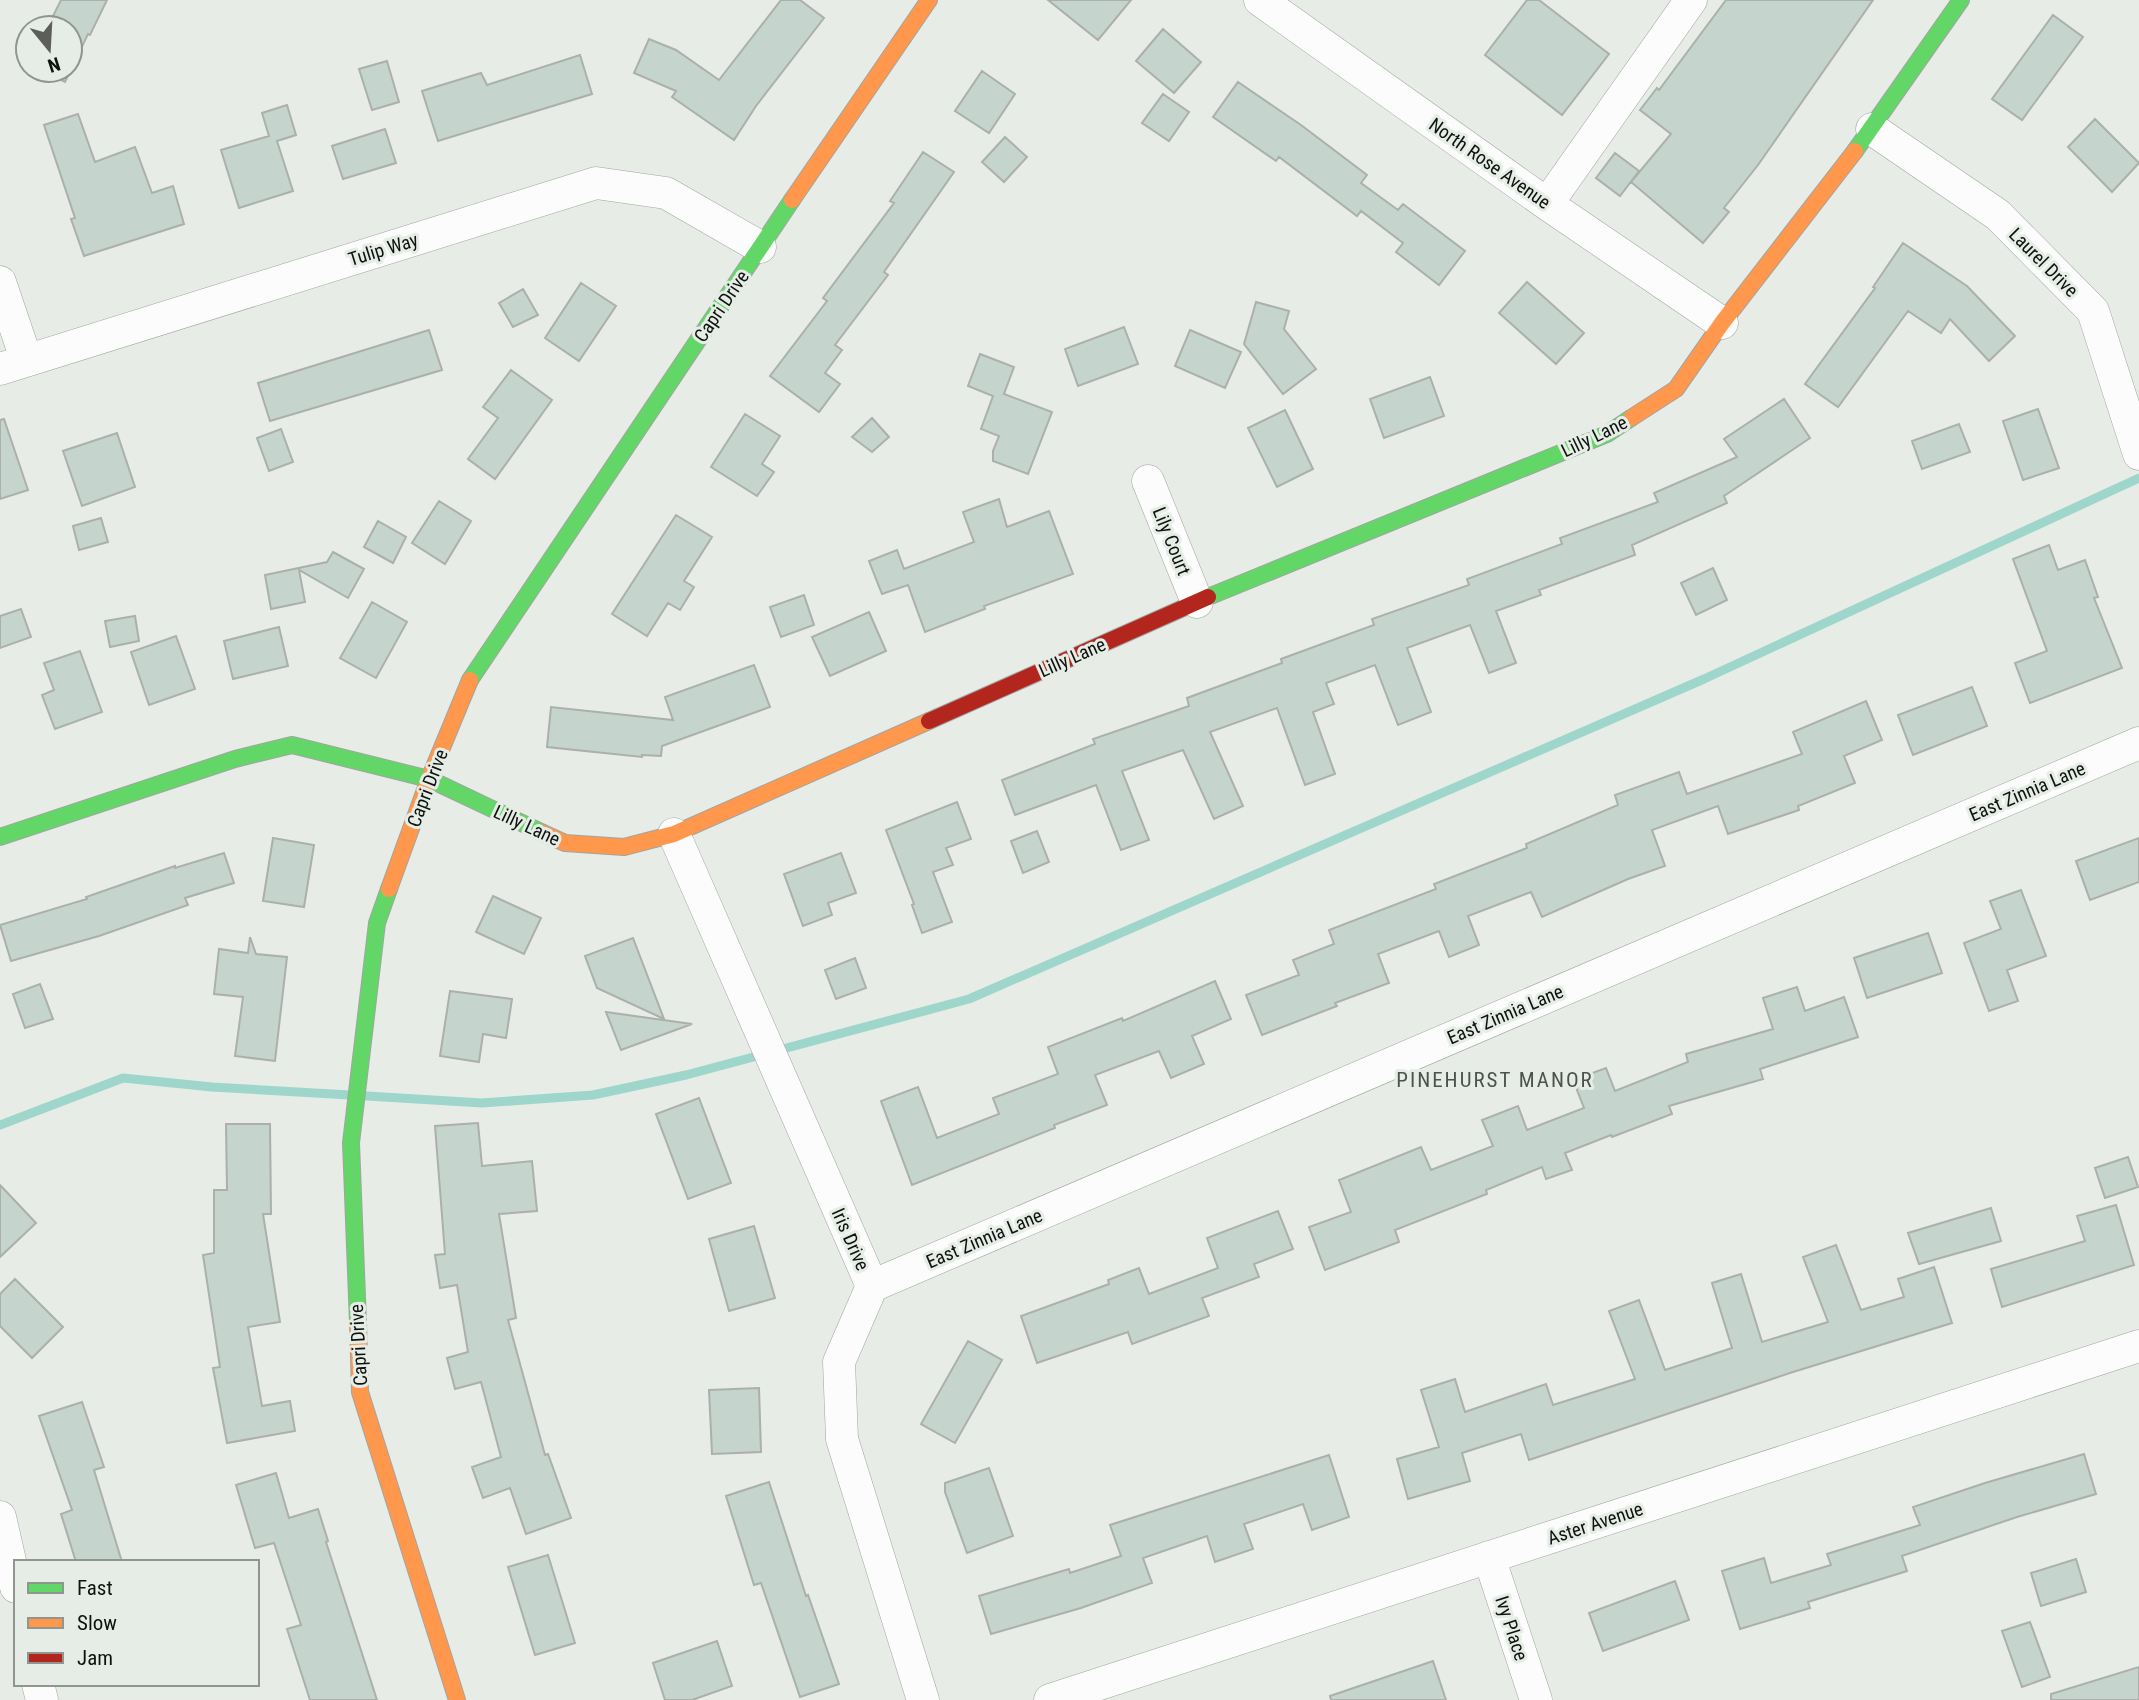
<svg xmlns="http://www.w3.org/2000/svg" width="2139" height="1700" viewBox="0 0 2139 1700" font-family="'Roboto Condensed',sans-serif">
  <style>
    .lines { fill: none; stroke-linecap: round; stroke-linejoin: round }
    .stream { stroke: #9ed6cc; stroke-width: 9 }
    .building { fill: #c5d4cc; stroke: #abb0ac; stroke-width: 2 }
    .street-casing { stroke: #a1a5a1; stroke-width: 33 }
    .fast-casing { stroke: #a1a5a1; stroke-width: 18 }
    .slow-casing { stroke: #a1a5a1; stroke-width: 18 }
    .jam-casing { stroke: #a1a5a1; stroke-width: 18 }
    .street { stroke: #fbfcfb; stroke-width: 32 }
    .fast { stroke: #63d668; stroke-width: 16 }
    .slow { stroke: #ff974d; stroke-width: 16 }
    .jam { stroke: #b3261e; stroke-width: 16 }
    .labels { text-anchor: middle; stroke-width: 6; stroke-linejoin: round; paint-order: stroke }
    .street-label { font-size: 19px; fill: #0f120f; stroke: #e6ede6 }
    .neighbourhood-label { font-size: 21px; letter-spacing: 2px; fill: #4c534d; stroke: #e6ede6 }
  </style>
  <rect width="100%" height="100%" fill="#e7ece7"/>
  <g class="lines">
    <path class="stream" d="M 367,1096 L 482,1103 L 593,1095 L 686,1075 L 969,999 L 1704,679 L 2139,478
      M 0,1125 L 123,1078 L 212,1087 L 350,1095"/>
  </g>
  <path class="building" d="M 61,0 L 107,0 L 90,35 L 88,34 L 65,82 L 41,70 L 70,70 L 70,28 L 47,28 Z
    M 781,0 L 800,0 L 824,18 L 756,106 L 734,140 L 672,97 L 676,91 L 634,73 L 649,39 L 676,50 L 719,80 Z
    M 1048,0 L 1131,0 L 1098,40 Z
    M 1527,0 L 1539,0 L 1609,54 L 1562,115 L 1485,55 Z
    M 1726,0 L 1873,0 L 1758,165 L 1724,208 L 1729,212 L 1703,243 L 1631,182 L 1671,134 L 1640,110 L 1657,88 L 1659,90 Z
    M 2053,15 L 2083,37 L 2022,120 L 1992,99 Z
    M 1163,29 L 1201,62 L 1174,93 L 1136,61 Z
    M 580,55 L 592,94 L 438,141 L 422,91 L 481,73 L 487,85 Z
    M 387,61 L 399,102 L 372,110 L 359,69 Z
    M 982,71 L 1015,94 L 989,133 L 955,111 Z
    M 1238,82 L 1301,125 L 1367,175 L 1361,183 L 1398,210 L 1403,204 L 1465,251 L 1439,285 L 1396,252 L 1403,243 L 1361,211 L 1357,216 L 1279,157 L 1276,161 L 1213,117 Z
    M 1163,94 L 1189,112 L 1169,141 L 1142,123 Z
    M 287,105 L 296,135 L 277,141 L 293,191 L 239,208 L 221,150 L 269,136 L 262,113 Z
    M 78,114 L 95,162 L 135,147 L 152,193 L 173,186 L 184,224 L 84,256 L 71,219 L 75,218 L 44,125 Z
    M 2095,119 L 2139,163 L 2112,192 L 2068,147 Z
    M 385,129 L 396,163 L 343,179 L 332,146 Z
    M 1005,137 L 1027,157 L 1004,182 L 982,162 Z
    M 923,152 L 954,172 L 884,272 L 888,275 L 835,345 L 842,350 L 825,373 L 840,384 L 819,412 L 770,376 L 827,301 L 823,298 L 894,203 L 890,201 Z
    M 1615,153 L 1639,171 L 1620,196 L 1596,178 Z
    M 1903,243 L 1967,286 L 2015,336 L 1989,361 L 1950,319 L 1941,333 L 1908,311 L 1838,407 L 1805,384 L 1875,288 L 1873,287 Z
    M 1527,282 L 1584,333 L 1556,364 L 1499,313 Z
    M 581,283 L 616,306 L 579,361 L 545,338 Z
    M 523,289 L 538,315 L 513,327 L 499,303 Z
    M 1256,302 L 1289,311 L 1284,329 L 1316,369 L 1283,394 L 1244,344 Z
    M 1124,327 L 1138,364 L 1078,386 L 1065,349 Z
    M 429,330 L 442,370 L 270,421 L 258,383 Z
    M 1190,330 L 1241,352 L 1225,388 L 1175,366 Z
    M 980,354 L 1014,367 L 1004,394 L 1052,412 L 1028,474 L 993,461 L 993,451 L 999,436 L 981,429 L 993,396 L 968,386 Z
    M 511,370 L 552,400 L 495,479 L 468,459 L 498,418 L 483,407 Z
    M 1430,377 L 1444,416 L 1384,438 L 1370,399 Z
    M 1784,399 L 1810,438 L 1724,496 L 1727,503 L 1632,545 L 1635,555 L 1539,590 L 1541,595 L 1496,611 L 1516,663 L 1489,673 L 1470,625 L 1407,648 L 1431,712 L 1398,725 L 1375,665 L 1326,683 L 1334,704 L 1313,712 L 1335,774 L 1305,785 L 1277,708 L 1210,732 L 1243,806 L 1214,819 L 1183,750 L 1122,771 L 1149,840 L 1121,850 L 1096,785 L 1015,815 L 1002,780 L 1095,744 L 1093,739 L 1189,706 L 1187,698 L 1282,663 L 1281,659 L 1374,625 L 1372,619 L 1469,585 L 1467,579 L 1562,544 L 1560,538 L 1658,502 L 1654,493 L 1737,457 L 1724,439 Z
    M 2038,409 L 2059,468 L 2023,480 L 2003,421 Z
    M 1285,410 L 1313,469 L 1277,487 L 1248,428 Z
    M 745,414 L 780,436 L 762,464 L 774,472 L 757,496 L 711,467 Z
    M 872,418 L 889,437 L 872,452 L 852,437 Z
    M 4,419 L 28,490 L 0,499 L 0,420 Z
    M 1959,424 L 1970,452 L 1922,469 L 1912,441 Z
    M 281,429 L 293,462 L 269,471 L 257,438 Z
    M 117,433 L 135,487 L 82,506 L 63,451 Z
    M 999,499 L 1007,527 L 1049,511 L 1073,574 L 984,606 L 985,609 L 925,632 L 908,585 L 882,594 L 869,561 L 897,550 L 904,569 L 974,542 L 963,512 Z
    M 439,501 L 471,521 L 445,564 L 412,543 Z
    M 676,515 L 712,537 L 684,581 L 694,587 L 680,610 L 668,603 L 647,636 L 612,614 Z
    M 101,518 L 108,542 L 79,550 L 73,526 Z
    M 378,521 L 406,537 L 393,563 L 364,547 Z
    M 2049,545 L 2058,570 L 2085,560 L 2098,597 L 2094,598 L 2122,668 L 2030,703 L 2015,663 L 2047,651 L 2013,559 Z
    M 333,552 L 364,569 L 348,598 L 299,570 L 305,602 L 271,609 L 265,575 L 327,562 Z
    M 1713,568 L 1727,600 L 1696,615 L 1681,583 Z
    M 804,595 L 814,625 L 781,637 L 770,607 Z
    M 372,602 L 407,622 L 376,678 L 340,658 Z
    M 21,609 L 31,637 L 0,648 L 0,616 Z
    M 869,612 L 886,651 L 830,676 L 812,637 Z
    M 135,616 L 139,641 L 110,647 L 105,621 Z
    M 279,627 L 288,666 L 233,679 L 224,641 Z
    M 176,636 L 195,689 L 149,705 L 131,652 Z
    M 80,651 L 102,712 L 55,729 L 42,695 L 54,690 L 44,663 Z
    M 754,665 L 770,707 L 662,746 L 661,756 L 642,755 L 642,757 L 547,747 L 551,707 L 673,720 L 665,697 Z
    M 1972,687 L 1987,726 L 1913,755 L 1898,715 Z
    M 1866,701 L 1882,740 L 1844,756 L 1855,783 L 1798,806 L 1799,810 L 1728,834 L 1718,806 L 1652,830 L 1665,866 L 1628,879 L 1542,917 L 1531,892 L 1468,916 L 1479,945 L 1449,957 L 1439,931 L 1378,954 L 1389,983 L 1335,1003 L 1337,1006 L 1262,1035 L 1246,995 L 1299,975 L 1293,960 L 1334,944 L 1329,930 L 1436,889 L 1434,884 L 1527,848 L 1526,844 L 1618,805 L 1615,795 L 1679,772 L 1687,794 L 1802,754 L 1793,732 Z
    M 957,802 L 971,839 L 946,848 L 953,865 L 933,872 L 952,922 L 922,933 L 912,905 L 914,904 L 886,830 Z
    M 1037,831 L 1049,862 L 1023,873 L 1011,841 Z
    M 273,838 L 314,845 L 304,907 L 263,901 Z
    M 2139,838 L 2139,882 L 2090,900 L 2076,861 Z
    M 224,853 L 234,883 L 185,898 L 188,905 L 99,936 L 11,961 L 0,925 L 87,899 L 86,897 L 175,866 L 175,868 Z
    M 841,853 L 856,893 L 828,903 L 832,915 L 803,926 L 784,874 Z
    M 2021,890 L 2046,956 L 2007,970 L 2018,1001 L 1989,1011 L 1964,943 L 2001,929 L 1990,901 Z
    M 493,896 L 541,918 L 524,954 L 476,932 Z
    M 1928,933 L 1942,973 L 1867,998 L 1854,958 Z
    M 250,937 L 256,954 L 287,957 L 275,1061 L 235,1056 L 243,997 L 214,994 L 219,949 L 248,953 Z
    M 633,938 L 664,1019 L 597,988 L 585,956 Z
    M 855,958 L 866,988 L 836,999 L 825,970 Z
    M 1215,981 L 1231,1019 L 1192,1036 L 1204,1064 L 1171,1078 L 1159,1051 L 1095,1075 L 1107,1105 L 1054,1125 L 1055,1128 L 912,1185 L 881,1101 L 918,1087 L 937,1138 L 999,1114 L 993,1098 L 1058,1074 L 1048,1047 L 1122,1018 L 1123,1021 Z
    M 40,984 L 53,1019 L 25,1028 L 13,994 Z
    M 1797,987 L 1805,1011 L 1844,997 L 1858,1037 L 1760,1069 L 1763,1079 L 1669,1106 L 1672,1114 L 1612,1137 L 1611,1135 L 1565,1153 L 1572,1170 L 1546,1179 L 1542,1167 L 1486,1190 L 1487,1194 L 1395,1230 L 1399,1242 L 1325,1270 L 1309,1227 L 1351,1212 L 1339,1180 L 1421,1147 L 1431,1170 L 1493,1146 L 1482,1120 L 1518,1106 L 1527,1130 L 1584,1108 L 1573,1080 L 1606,1068 L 1615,1091 L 1688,1062 L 1686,1054 L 1773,1029 L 1763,998 Z
    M 450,991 L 512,999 L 506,1038 L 483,1034 L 479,1062 L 440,1056 Z
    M 606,1012 L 692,1024 L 621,1050 Z
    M 699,1098 L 731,1183 L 688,1199 L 656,1114 Z
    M 478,1123 L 482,1166 L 532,1161 L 537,1211 L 499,1214 L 516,1318 L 508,1320 L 545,1455 L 548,1454 L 571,1518 L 526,1534 L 510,1488 L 483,1498 L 472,1467 L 501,1457 L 481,1382 L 455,1389 L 447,1358 L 468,1352 L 457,1285 L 440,1288 L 435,1255 L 445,1254 L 435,1126 Z
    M 226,1124 L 270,1124 L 271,1214 L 263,1214 L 280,1322 L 248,1327 L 262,1406 L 290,1401 L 295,1431 L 227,1443 L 213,1368 L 220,1367 L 203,1255 L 214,1253 L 214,1190 L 227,1190 Z
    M 2128,1157 L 2138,1187 L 2105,1198 L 2095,1168 Z
    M 0,1185 L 36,1223 L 0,1257 Z
    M 2116,1205 L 2134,1265 L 2002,1307 L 1991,1269 L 2085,1241 L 2077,1216 Z
    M 1991,1208 L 2001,1241 L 1919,1264 L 1908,1233 Z
    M 1278,1211 L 1293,1249 L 1254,1264 L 1259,1277 L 1202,1298 L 1209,1316 L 1132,1344 L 1128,1332 L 1037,1363 L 1021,1316 L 1109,1284 L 1108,1280 L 1139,1268 L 1149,1294 L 1218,1268 L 1207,1238 Z
    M 754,1226 L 775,1298 L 729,1311 L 709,1239 Z
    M 1836,1245 L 1861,1310 L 1904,1297 L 1898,1279 L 1934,1267 L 1952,1323 L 1793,1372 L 1529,1460 L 1521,1434 L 1462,1453 L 1470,1481 L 1408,1499 L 1397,1459 L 1439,1447 L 1421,1390 L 1455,1379 L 1465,1412 L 1546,1384 L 1553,1405 L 1635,1379 L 1609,1311 L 1639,1300 L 1665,1370 L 1732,1348 L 1712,1283 L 1741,1274 L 1762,1342 L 1828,1322 L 1803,1257 Z
    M 15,1279 L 63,1327 L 32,1358 L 0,1326 L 0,1294 Z
    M 968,1341 L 1002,1360 L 955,1443 L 921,1424 Z
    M 759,1388 L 761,1452 L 712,1454 L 709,1390 Z
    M 82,1402 L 104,1467 L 94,1470 L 122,1562 L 76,1562 L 61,1514 L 72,1510 L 39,1416 Z
    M 2084,1454 L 2096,1494 L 2017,1517 L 1902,1556 L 1907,1571 L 1808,1602 L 1810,1608 L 1740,1629 L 1722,1571 L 1764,1558 L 1771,1583 L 1831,1565 L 1827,1554 L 1920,1525 L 1913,1507 L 1985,1483 Z
    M 1329,1455 L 1349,1517 L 1312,1530 L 1303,1504 L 1244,1524 L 1253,1549 L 1215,1562 L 1207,1536 L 1143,1558 L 1152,1583 L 1081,1608 L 991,1634 L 979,1596 L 1069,1569 L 1070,1573 L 1121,1556 L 1110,1525 Z
    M 989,1468 L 1013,1536 L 967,1553 L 945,1492 L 945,1483 Z
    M 276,1473 L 289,1518 L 318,1509 L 328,1541 L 326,1542 L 377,1700 L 310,1700 L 287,1629 L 301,1625 L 274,1543 L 255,1548 L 236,1485 Z
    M 769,1482 L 806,1596 L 808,1595 L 839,1684 L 800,1697 L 761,1583 L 754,1585 L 726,1496 Z
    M 548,1555 L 575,1643 L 535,1655 L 508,1567 Z
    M 2076,1559 L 2086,1592 L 2041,1606 L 2031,1573 Z
    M 1675,1581 L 1689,1620 L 1603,1651 L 1589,1613 Z
    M 2030,1622 L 2050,1677 L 2022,1687 L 2002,1631 Z
    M 717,1641 L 732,1686 L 692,1700 L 665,1700 L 653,1663 Z
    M 1433,1661 L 1446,1700 L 1331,1700 L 1330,1696 Z
    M 2139,1667 L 2139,1700 L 2051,1700 L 2051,1694 Z"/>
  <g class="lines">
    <defs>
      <path id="street" d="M 1260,0 L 1547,204 L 1722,323
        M 1872,129 L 1998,215 L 2093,311 L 2139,454
        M 1547,204 L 1691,0
        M 0,282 L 26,359
        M 0,369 L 596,183 L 666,193 L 760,247
        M 1148,481 L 1197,602
        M 674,834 L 872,1286 L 839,1362 L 842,1439 L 923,1700
        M 872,1286 L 2139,743
        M 0,1517 L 16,1587
        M 1489,1557 L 1536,1700
        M 38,1684 L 42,1700
        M 1050,1700 L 2139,1346"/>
      <path id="fast" d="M 1855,151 L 1961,0
        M 1208,597 L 1607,434 L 1631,418
        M 470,680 L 792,200
        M 0,837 L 235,759 L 292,745 L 429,779 L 543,833
        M 358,1323 L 351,1143 L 377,923 L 389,889"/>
      <path id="slow" d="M 792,200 L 929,0
        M 1631,418 L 1676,389 L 1722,323 L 1855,151
        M 543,833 L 565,843 L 624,847 L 674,834 L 929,721
        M 389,889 L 429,779 L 470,680
        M 358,1323 L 360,1392 L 457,1700"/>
      <path id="jam" d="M 929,721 L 1208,597"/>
    </defs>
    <use href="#street" class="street-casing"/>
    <use href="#fast" class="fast-casing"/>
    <use href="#slow" class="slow-casing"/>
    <use href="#jam" class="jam-casing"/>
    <use href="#street" class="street"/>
    <use href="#fast" class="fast"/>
    <use href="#slow" class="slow"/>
    <use href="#jam" class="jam"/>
  </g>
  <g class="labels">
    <g class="street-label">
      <text transform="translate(1490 163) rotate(35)" y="7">North Rose Avenue</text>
      <text transform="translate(383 249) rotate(-17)" y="7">Tulip Way</text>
      <text transform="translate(2044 262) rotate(45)" y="7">Laurel Drive</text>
      <text transform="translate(721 306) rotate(-56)" y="7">Capri Drive</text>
      <text transform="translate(1594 436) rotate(-26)" y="7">Lilly Lane</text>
      <text transform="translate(1172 541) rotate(68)" y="7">Lily Court</text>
      <text transform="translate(1072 657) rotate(-24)" y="7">Lilly Lane</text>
      <text transform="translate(427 788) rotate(-69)" y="7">Capri Drive</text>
      <text transform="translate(2027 791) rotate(-23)" y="7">East Zinnia Lane</text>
      <text transform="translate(527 825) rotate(25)" y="7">Lilly Lane</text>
      <text transform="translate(1505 1014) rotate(-23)" y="7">East Zinnia Lane</text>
      <text transform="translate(984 1238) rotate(-23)" y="7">East Zinnia Lane</text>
      <text transform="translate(851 1239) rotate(66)" y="7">Iris Drive</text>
      <text transform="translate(358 1345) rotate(-93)" y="7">Capri Drive</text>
      <text transform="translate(1595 1523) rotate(-18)" y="7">Aster Avenue</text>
      <text transform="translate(1512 1628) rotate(72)" y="7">Ivy Place</text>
    </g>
    <g class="neighbourhood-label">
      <text x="1495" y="1087">PINEHURST MANOR</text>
    </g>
  </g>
  <rect x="14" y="1560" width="245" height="126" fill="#e6ede6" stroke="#909590" stroke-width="2"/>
  <rect x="28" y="1583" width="35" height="10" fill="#63d668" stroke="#909590" stroke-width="2"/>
  <text x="77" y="1595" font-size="21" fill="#0f120f">Fast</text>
  <rect x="28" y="1618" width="35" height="10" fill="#ff974d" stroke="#909590" stroke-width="2"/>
  <text x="77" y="1630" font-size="21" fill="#0f120f">Slow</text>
  <rect x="28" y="1653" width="35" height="10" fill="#b3261e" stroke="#909590" stroke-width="2"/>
  <text x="77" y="1665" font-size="21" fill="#0f120f">Jam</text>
  <g transform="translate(49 49) rotate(162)"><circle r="33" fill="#e6ede6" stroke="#909590" stroke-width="2"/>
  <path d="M0-5L12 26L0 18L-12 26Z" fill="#5b5e5b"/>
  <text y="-10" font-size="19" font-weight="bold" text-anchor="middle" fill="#0f120f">N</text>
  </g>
</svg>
